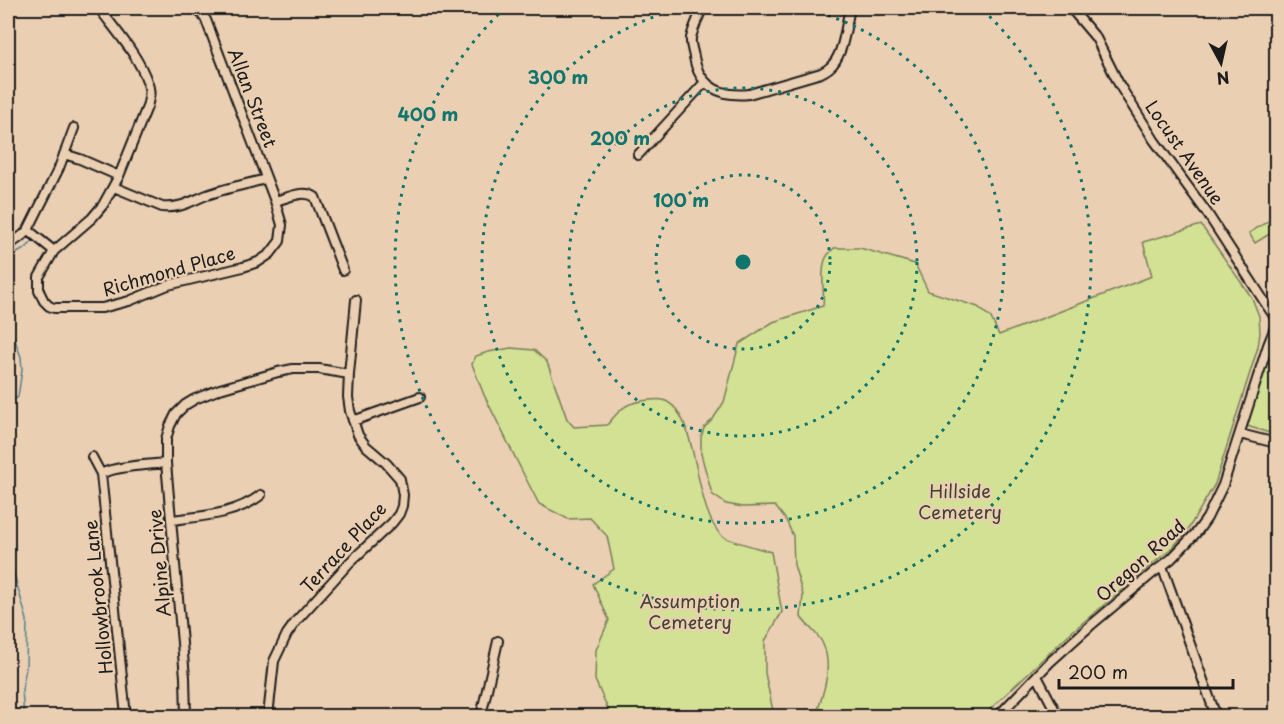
<svg xmlns="http://www.w3.org/2000/svg" width="1284" height="724" viewBox="0 0 1284 724" font-family="'Playpen Sans',sans-serif">
  <style>
    .green { fill: #d2e194; stroke: #777e58; stroke-width: 1.5 }
    .lines { fill: none; stroke-linecap: round; stroke-linejoin: round }
    .stream { stroke: #55818f; stroke-width: 1.5 }
    .minor-casing { stroke: #1c1c1c; stroke-width: 12 }
    .minor { stroke: #ebcfb2; stroke-width: 8 }
    .ring { fill: none; stroke: #0f766e; stroke-width: 3; stroke-dasharray: 3 6 }
    .labels { text-anchor: middle; stroke-width: 4.5; stroke-linejoin: round; paint-order: stroke }
    .street-label { font-size: 18px; fill: #1c1c1c; stroke: #ebcfb2 }
    .park-label { font-size: 18px; fill: #404334; stroke: #ebcfb2 }
    .centre { fill: #0f766e; stroke: #ebcfb2; stroke-width: 3 }
    .ring-label { font-size: 18px; text-anchor: middle; font-weight: bold; fill: #0f766e; stroke: #ebcfb2; stroke-width: 4.5; stroke-linejoin: round; paint-order: stroke }
  </style>
  <rect width="100%" height="100%" fill="#ebcfb2"/>
  <filter id="ink" filterUnits="userSpaceOnUse"><feTurbulence type="fractalNoise" baseFrequency=".0167" numOctaves="2"/><feDisplacementMap in="SourceGraphic" scale="12" xChannelSelector="R" yChannelSelector="G"/><feConvolveMatrix kernelMatrix="1 2 1 2 8 2 1 2 1" color-interpolation-filters="sRGB"/></filter>
  <g filter="url(#ink)">
    <path class="green" d="M 1276,216 L 1276,230 L 1255,243 L 1249,233 Z
      M 1201,225 L 1252,298 L 1259,316 L 1260,333 L 1258,347 L 1215,484 L 1187,531 L 1173,547 L 1068,635 L 983,716 L 816,716 C 823,693 834,667 822,642 C 818,634 806,625 801,617 L 803,595 L 794,565 L 793,536 L 786,520 L 775,506 L 743,507 L 726,504 L 712,494 L 701,454 L 701,437 L 704,428 L 713,419 L 724,402 L 739,344 L 773,322 L 823,306 C 825,291 820,275 825,260 C 826,256 830,252 834,248 L 860,248 L 915,264 L 928,291 L 978,307 L 991,318 L 999,335 L 1152,276 L 1143,242 Z
      M 1276,339 L 1276,435 L 1247,426 C 1255,397 1261,364 1276,339 Z
      M 511,348 L 534,350 L 547,362 L 567,419 L 574,427 L 607,425 C 621,408 626,402 649,400 C 653,400 659,399 663,400 C 700,411 692,509 722,536 C 727,540 762,549 771,552 L 782,612 L 765,641 L 765,673 L 774,716 L 611,716 L 595,680 L 596,650 L 609,620 L 593,584 L 614,569 L 607,536 L 590,518 L 568,519 L 539,504 L 523,473 L 484,395 L 472,364 L 476,356 L 488,352 Z"/>
    <g class="lines">
      <path class="stream" d="M 8,258 L 26,248 L 34,240
        M 8,320 L 21,357 L 22,370 L 18,397 L 8,403
        M 8,553 L 27,620 L 26,668 L 22,690 L 24,716"/>
      <defs>
        <path id="minor" d="M 99,8 C 116,31 139,56 148,84 C 151,92 149,99 147,107 L 119,176 L 103,205 L 92,218 L 54,251 L 39,277 L 39,291 L 44,301 L 49,306 L 54,308 L 102,308 L 129,301 L 168,285 L 243,267 L 258,262 L 270,254 L 280,241 L 282,225 L 275,201 L 206,20 L 197,8
          M 702,8 C 699,17 693,28 691,38 C 690,44 693,51 694,57 C 699,87 721,97 749,94 L 821,73 C 825,71 830,68 833,64 C 844,51 846,24 850,8
          M 1066,8 L 1074,12 L 1096,38 L 1120,86 L 1154,140 L 1207,213 L 1264,301 L 1276,319
          M 64,154 L 80,159 L 119,176
          M 638,155 L 705,82
          M 114,187 L 162,207 C 180,209 191,201 207,195 C 226,188 247,184 266,179
          M 275,201 C 288,198 303,189 315,197 L 343,270
          M 28,230 L 54,251
          M 8,246 L 23,235 L 28,230 L 59,168 L 74,128
          M 353,421 L 420,397
          M 1240,434 L 1276,443
          M 92,457 L 101,474 L 126,716
          M 101,474 C 114,466 149,465 166,463
          M 171,520 C 202,516 235,515 261,495
          M 1162,566 L 1216,716
          M 1037,676 L 1058,716
          M 186,716 L 185,677 L 166,463 L 166,439 L 170,426 L 176,414 L 185,405 L 195,399 L 220,389 L 278,372 L 293,369 L 319,369 L 349,374
          M 268,716 L 274,661 L 287,634 L 297,620 L 350,562 L 392,523 L 399,514 L 402,506 L 403,495 L 400,479 L 386,463 L 366,446 L 358,435 L 350,411 L 348,397 L 349,374 L 356,300
          M 481,716 L 498,641
          M 998,716 L 1050,662 L 1090,626 L 1153,573 L 1171,559 L 1197,532 L 1207,518 L 1223,485 L 1268,345 L 1276,325"/>
      </defs>
      <use href="#minor" class="minor-casing"/>
      <use href="#minor" class="minor"/>
    </g>
  </g>
  <g class="ring">
    <circle cx="743" cy="262" r="87"/>
    <circle cx="743" cy="262" r="174"/>
    <path d="M802 8A261 261 0 1 1 684 8"/>
    <path d="M983 10A348 348 0 1 1 503 10"/>
  </g>
  <g class="labels">
    <g class="street-label">
      <text transform="translate(252 98) rotate(69)" y="6">Allan Street</text>
      <text transform="translate(1184 153) rotate(55)" y="6">Locust Avenue</text>
      <text transform="translate(169 272) rotate(-16)" y="6">Richmond Place</text>
      <text transform="translate(344 548) rotate(-47)" y="6">Terrace Place</text>
      <text transform="translate(1141 561) rotate(-42)" y="6">Oregon Road</text>
      <text transform="translate(160 563) rotate(-95)" y="6">Alpine Drive</text>
      <text transform="translate(99 597) rotate(-96)" y="6">Hollowbrook Lane</text>
    </g>
    <g class="park-label">
      <text x="960" y="498">Hillside<tspan x="960" dy="21">Cemetery</tspan></text>
      <text x="690" y="608">Assumption<tspan x="690" dy="21">Cemetery</tspan></text>
    </g>
  </g>
  <circle cx="743" cy="262" r="9" class="centre"/>
  <g class="ring-label">
    <text x="558" y="84">300 m</text>
    <text x="428" y="121">400 m</text>
    <text x="620" y="145">200 m</text>
    <text x="681" y="207">100 m</text>
  </g>
  <rect width="1284" height="724" fill="none" stroke="#ebcfb2" stroke-width="30"/>
  <rect x="15" y="15" width="1254" height="694" fill="none" stroke="#1c1c1c" stroke-width="2" filter="url(#ink)"/>
  <g transform="translate(1221 63) rotate(172)" stroke="#ebcfb2" stroke-width="4.5" paint-order="stroke">
  <path d="M0-4.5L10 22L0 15L-10 22Z" fill="#1c1c1c"/>
  <text y="-9" font-size="16" font-weight="bold" text-anchor="middle" fill="#1c1c1c">N</text>
  </g>
  <path d="M1059 679v9h174v-9" fill="none" stroke="#1c1c1c" stroke-width="3"/>
  <text x="1068" y="679" font-size="18" fill="#1c1c1c" stroke="#ebcfb2" stroke-width="4.5" paint-order="stroke">200 m</text>
</svg>
